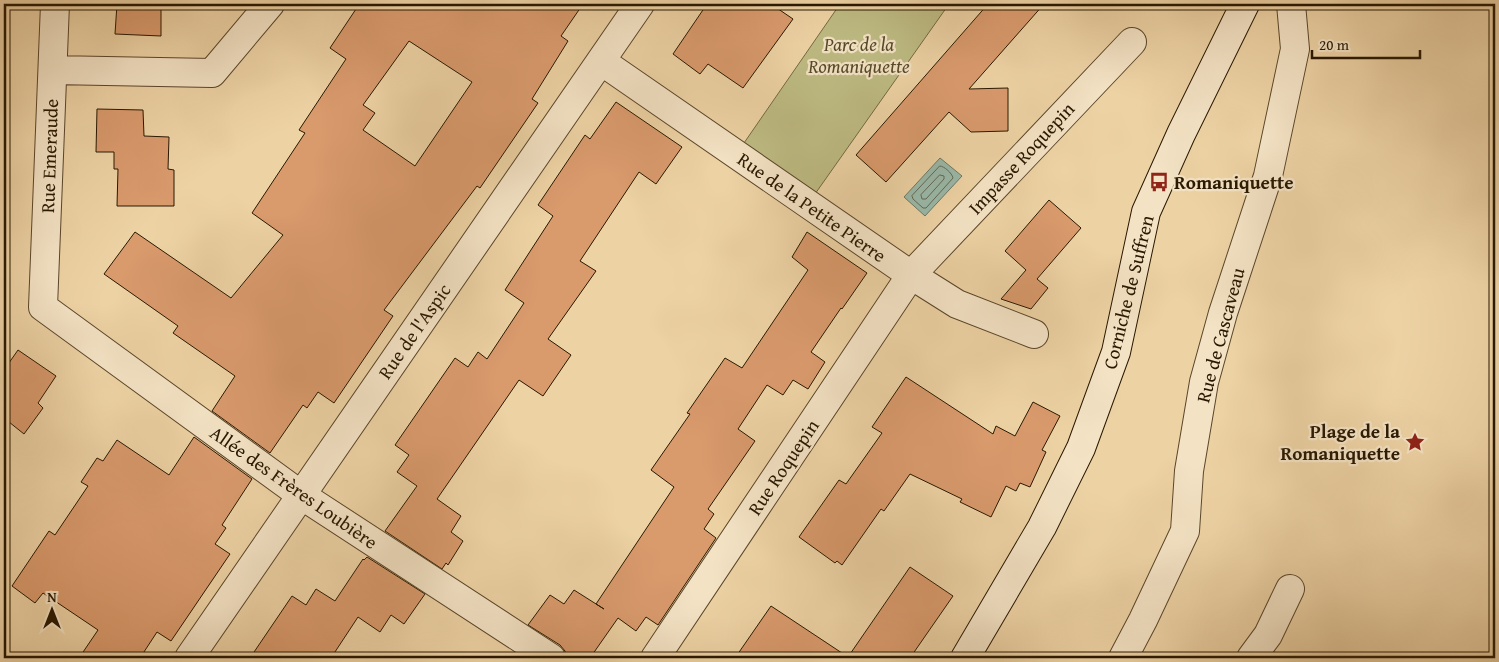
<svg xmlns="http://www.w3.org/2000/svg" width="1499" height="662" viewBox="0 0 1499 662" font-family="'Gentium Book Plus',serif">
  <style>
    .green { fill: #bdba82; stroke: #736942 }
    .water { fill: #99b8a8; stroke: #6c7865 }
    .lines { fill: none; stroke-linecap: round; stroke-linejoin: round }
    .shore { stroke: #616854; stroke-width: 1 }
    .building { fill: #d99a6c; stroke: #291801; fill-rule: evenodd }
    .minor-casing { stroke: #5a462a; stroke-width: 30 }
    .secondary-casing { stroke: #291801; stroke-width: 30 }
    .minor { stroke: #f3e2c4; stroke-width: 28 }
    .secondary { stroke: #f3e2c4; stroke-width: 28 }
    .labels { text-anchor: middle; stroke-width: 4.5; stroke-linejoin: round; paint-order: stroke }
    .park-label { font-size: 19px; font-style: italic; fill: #554928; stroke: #f3e2c4 }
    .street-label { font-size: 19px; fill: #291801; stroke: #f3e2c4 }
    .poi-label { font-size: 19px; font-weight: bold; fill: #291801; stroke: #f3e2c4; text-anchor: start }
  </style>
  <rect width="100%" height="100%" fill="#edd2a4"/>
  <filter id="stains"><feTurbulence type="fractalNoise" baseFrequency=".004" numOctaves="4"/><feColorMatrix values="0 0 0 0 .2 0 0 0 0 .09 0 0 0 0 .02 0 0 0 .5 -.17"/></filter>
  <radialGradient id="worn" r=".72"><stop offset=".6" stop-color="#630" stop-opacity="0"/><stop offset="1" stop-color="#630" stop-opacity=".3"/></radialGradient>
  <path class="green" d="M 840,4 L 949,4 L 815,194 L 744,143 Z"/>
  <path class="water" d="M 940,158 L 962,176 L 925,216 L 904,197 Z"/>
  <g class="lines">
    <path class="shore" d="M 940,166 C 944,166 952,173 953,178 L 926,208 L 923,208 L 913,199 L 912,196 Z
      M 940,175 L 944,176 L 944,179 L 926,199 L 922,199 L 921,195 Z"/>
  </g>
  <path class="building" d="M 117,4 L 161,4 L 161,36 L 115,34 Z
    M 368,4 L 583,4 L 561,36 L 568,41 L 532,99 L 538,103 L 480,188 L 477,186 L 384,310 L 393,316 L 334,403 L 318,392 L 307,408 L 303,405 L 270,453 L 212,411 L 235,376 L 173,333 L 178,326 L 104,274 L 135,232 L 231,298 L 283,235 L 252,213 L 305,133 L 299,130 L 346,59 L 330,48 L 358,6 L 363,10 ZM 409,41 L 472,82 L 415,166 L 363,130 L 375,113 L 363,105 Z
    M 707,4 L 771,4 L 793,19 L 743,88 L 708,64 L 700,74 L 673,54 Z
    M 988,4 L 1044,4 L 969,89 L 1008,88 L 1008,131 L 971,132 L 949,112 L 886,182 L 856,155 Z
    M 616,102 L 682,147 L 656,184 L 639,172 L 580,261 L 596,271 L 548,339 L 571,355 L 543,396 L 519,380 L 437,499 L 461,516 L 451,532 L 463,541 L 448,565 L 446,563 L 442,569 L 385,531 L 417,486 L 397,472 L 409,455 L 395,445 L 455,358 L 468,367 L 478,352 L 487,359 L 524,303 L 505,290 L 553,216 L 538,205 L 585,135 L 590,139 Z
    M 97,109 L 143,110 L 144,136 L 169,137 L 168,169 L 174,170 L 174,206 L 117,206 L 118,169 L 114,169 L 114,152 L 96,152 Z
    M 1049,200 L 1081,228 L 1037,279 L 1048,288 L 1031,309 L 1001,299 L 1026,270 L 1005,251 Z
    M 807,232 L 867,273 L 842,309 L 841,308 L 811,352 L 825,362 L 808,389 L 793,380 L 783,395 L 767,385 L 738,429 L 755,441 L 708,509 L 714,514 L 704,529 L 716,538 L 658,625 L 646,617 L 636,631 L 618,618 L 590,658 L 567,658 L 565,651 L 560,645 L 528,625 L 550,595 L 564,604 L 574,590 L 604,609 L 596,604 L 674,487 L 651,470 L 690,414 L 687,413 L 725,358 L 742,368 L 808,270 L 792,257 Z
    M 18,350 L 56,376 L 38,403 L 43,408 L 24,434 L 4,418 L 4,370 Z
    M 906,377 L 993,434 L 996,426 L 1015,436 L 1033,402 L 1060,416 L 1042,450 L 1046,452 L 1030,487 L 1020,483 L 1016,491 L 1006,486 L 991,517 L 960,502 L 962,499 L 910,474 L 884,511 L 881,509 L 842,565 L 837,561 L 835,563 L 799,537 L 839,480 L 846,484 L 882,433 L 872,427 Z
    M 194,437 L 252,479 L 222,525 L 226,528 L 215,544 L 230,554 L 171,641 L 157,632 L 140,658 L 79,658 L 98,630 L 43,593 L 35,603 L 12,586 L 49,531 L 55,535 L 88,486 L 81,482 L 97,458 L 103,461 L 117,440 L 169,475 Z
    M 367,557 L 425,594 L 404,624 L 391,615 L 380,632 L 358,617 L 331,658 L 250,658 L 292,596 L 306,605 L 316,589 L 335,601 L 363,559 L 364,560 Z
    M 910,567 L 953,596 L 910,658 L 735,658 L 771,606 L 848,657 Z"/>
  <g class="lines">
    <defs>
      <path id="minor" d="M 55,4 L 43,307 L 301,495 L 551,658
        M 601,61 L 911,275 L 957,304 L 1034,334
        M 53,70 L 212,73 L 270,4
        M 189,658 L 640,4
        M 655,658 L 911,275 L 1132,42
        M 1123,658 L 1143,620 L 1185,531 L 1189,471 L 1204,382 L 1223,313 L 1268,176 L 1295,49 L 1291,4
        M 1251,658 L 1268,635 L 1290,589"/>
      <path id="secondary" d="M 965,658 L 1042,527 L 1081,448 L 1116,352 L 1146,212 L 1181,134 L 1245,4"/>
    </defs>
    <use href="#minor" class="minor-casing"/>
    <use href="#secondary" class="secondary-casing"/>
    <use href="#minor" class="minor"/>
    <use href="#secondary" class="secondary"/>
  </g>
  <defs>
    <symbol id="bus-bare" viewBox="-9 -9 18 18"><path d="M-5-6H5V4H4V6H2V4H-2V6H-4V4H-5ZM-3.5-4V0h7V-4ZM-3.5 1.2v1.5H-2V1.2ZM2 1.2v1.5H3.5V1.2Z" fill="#8f2418" stroke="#f3e2c4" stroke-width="2.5" paint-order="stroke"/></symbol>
    <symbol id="sight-bare" viewBox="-9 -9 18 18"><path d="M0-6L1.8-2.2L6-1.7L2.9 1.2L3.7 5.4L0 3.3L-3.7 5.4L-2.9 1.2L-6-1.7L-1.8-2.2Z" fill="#8f2418" stroke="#f3e2c4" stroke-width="2.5" paint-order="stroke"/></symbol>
  </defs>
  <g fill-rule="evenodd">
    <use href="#bus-bare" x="1145" y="168" width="28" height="28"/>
    <use href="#sight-bare" x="1401" y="428" width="28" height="28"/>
  </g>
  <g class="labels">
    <g class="park-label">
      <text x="859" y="51">Parc de la<tspan x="859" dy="22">Romaniquette</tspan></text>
    </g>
    <g class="street-label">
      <text transform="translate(49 156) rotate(-88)" y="7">Rue Emeraude</text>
      <text transform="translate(1021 158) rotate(-47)" y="7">Impasse Roquepin</text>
      <text transform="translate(812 207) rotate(35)" y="7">Rue de la Petite Pierre</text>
      <text transform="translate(1128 292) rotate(-76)" y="7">Corniche de Suffren</text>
      <text transform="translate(414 331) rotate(-55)" y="7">Rue de l'Aspic</text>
      <text transform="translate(1220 335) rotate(-75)" y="7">Rue de Cascaveau</text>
      <text transform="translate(783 467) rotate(-56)" y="7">Rue Roquepin</text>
      <text transform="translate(294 487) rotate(35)" y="7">Allée des Frères Loubière</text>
    </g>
    <g class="poi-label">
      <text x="1174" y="189">Romaniquette</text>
      <text x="1400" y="438" text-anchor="end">Plage de la<tspan x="1400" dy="22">Romaniquette</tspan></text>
    </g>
  </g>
  <rect width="1499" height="662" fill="none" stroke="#edd2a4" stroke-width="20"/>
  <rect x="5" y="5" width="1489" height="652" fill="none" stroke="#291801" stroke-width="2.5"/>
  <rect x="10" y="10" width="1479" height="642" fill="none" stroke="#291801"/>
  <g transform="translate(52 610)" stroke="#f3e2c4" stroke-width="4" paint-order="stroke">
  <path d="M0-4L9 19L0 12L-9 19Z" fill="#291801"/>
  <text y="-8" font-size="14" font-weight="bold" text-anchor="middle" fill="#291801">N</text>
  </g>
  <path d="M1312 50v8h108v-8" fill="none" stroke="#291801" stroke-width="2.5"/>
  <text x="1319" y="50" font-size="15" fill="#291801" stroke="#f3e2c4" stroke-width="4" paint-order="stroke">20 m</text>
  <rect width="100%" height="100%" filter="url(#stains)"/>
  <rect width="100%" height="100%" fill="url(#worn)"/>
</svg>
